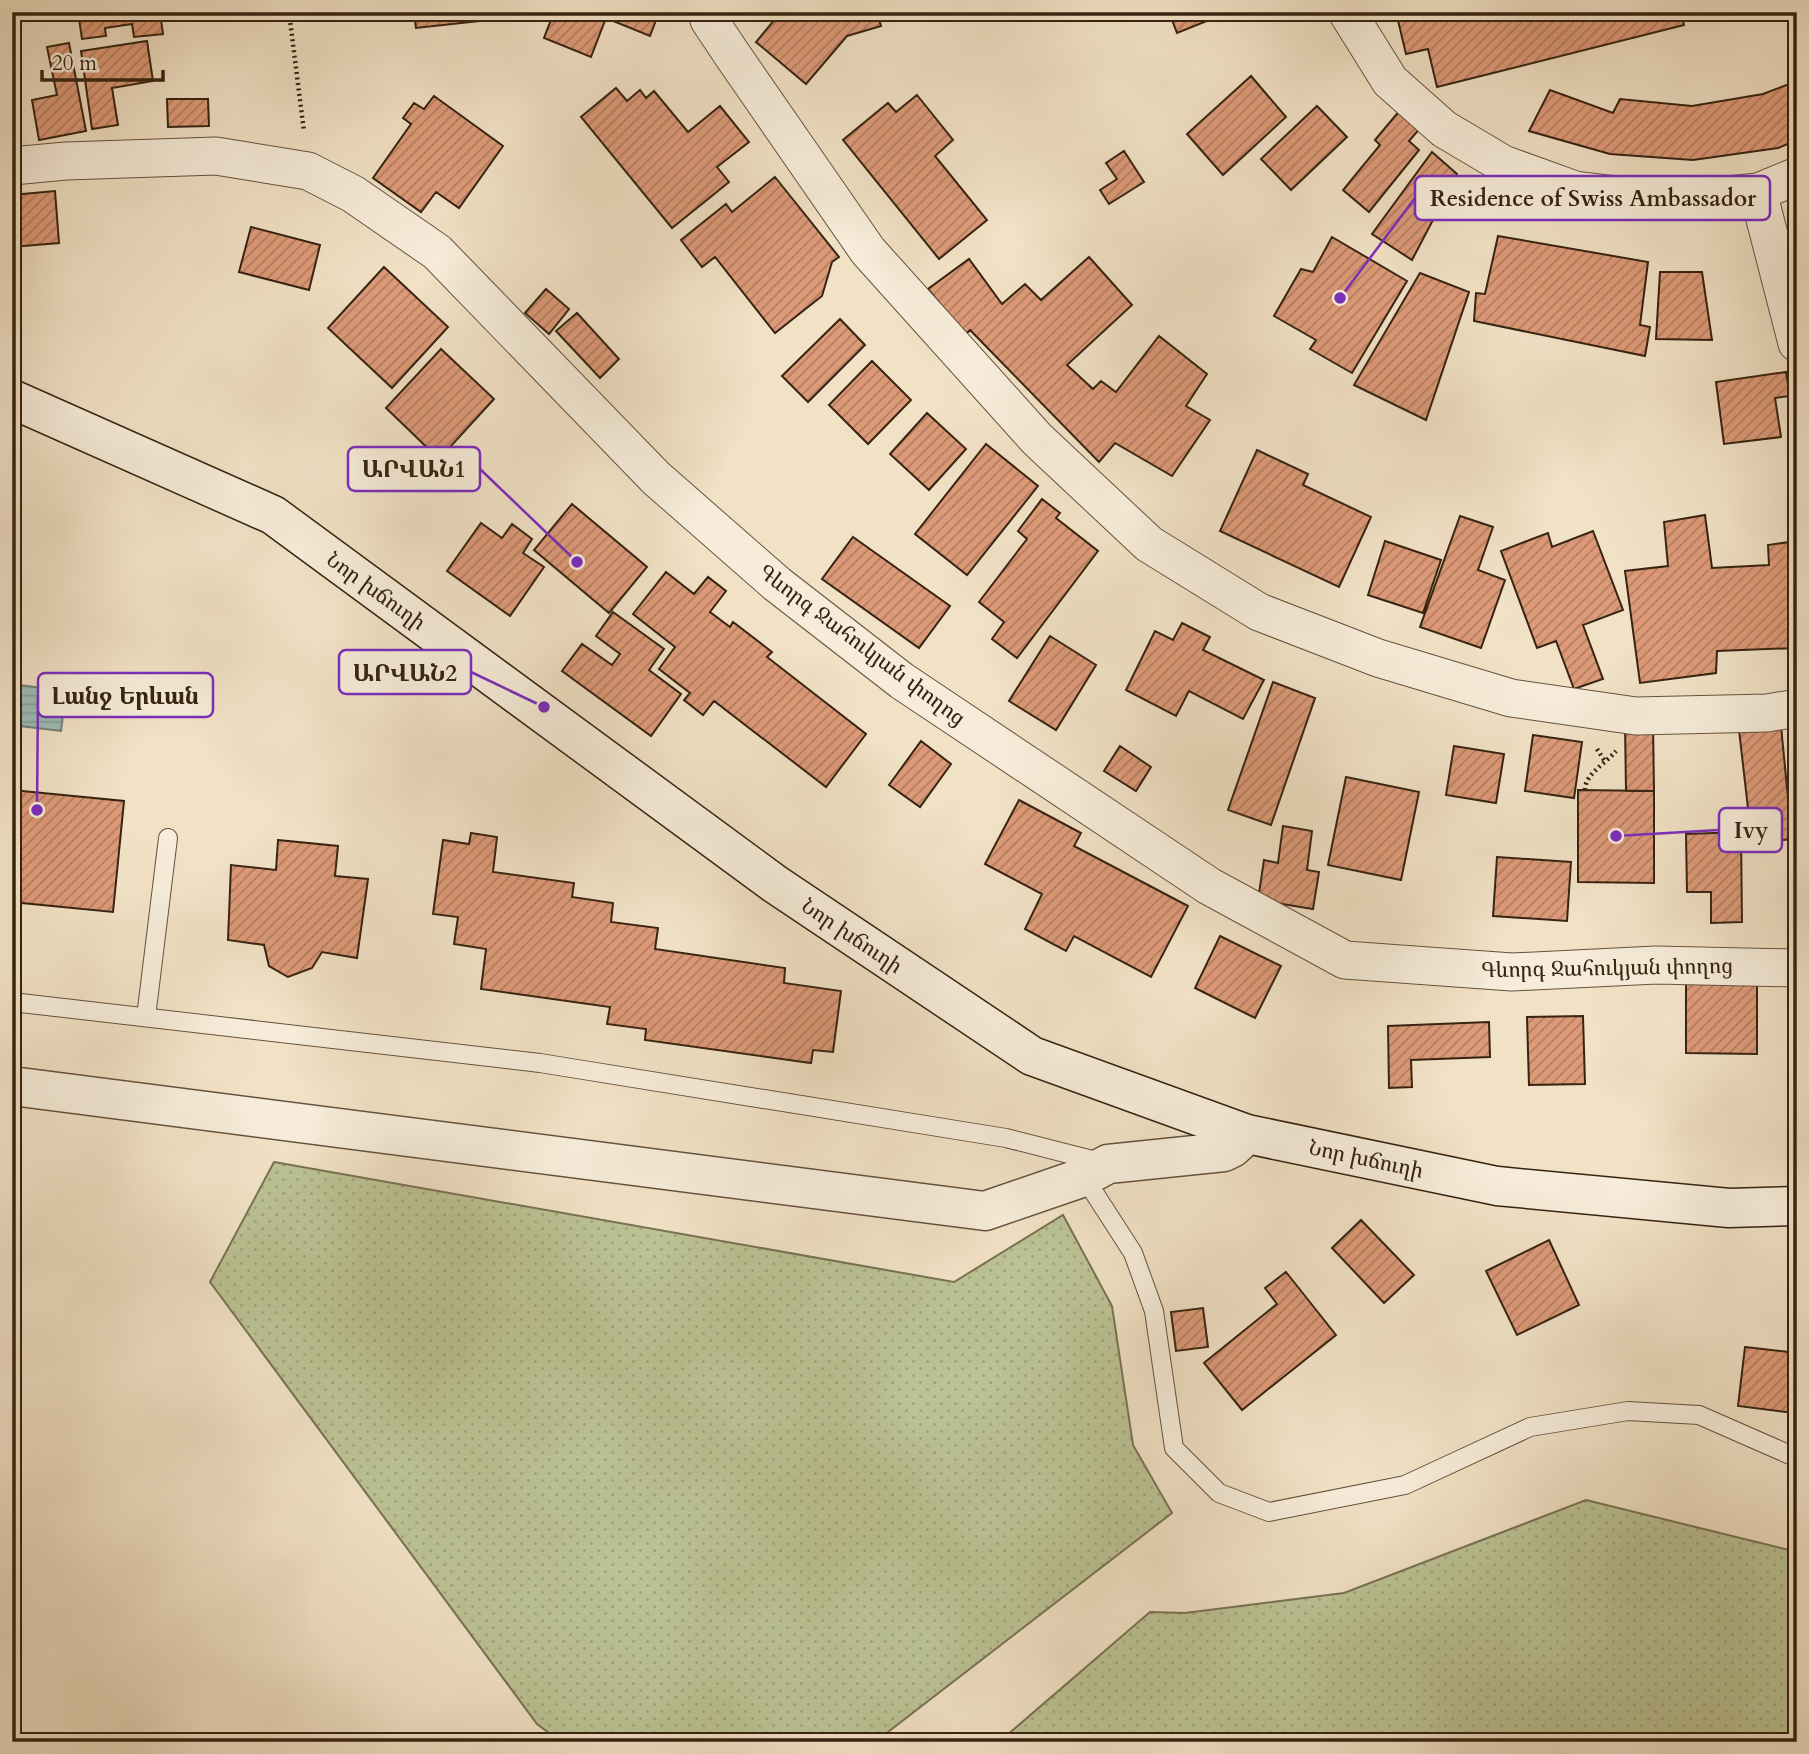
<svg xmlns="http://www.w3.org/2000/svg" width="1809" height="1754" viewBox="0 0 1809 1754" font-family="Cardo,'Noto Serif Armenian',serif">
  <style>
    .grass { fill: url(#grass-dots); stroke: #787252; stroke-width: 2 }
    .water { fill: url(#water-rules); stroke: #737f75; stroke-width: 2 }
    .building { fill: url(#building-hatch); stroke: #362311; stroke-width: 2 }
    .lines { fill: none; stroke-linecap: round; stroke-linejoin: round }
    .service-casing { stroke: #65523e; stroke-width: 20 }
    .minor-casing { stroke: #65523e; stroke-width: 39 }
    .tertiary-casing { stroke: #65523e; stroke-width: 41 }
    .secondary-casing { stroke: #362311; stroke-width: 41 }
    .path { stroke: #362311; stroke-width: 4.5; stroke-dasharray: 2 3.5; stroke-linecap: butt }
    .service { stroke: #f6ecd9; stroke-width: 18 }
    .minor { stroke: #f6ecd9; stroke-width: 37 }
    .tertiary { stroke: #f6ecd9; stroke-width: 38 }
    .secondary { stroke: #f6ecd9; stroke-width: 38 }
    .labels { text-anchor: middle; stroke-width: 7; stroke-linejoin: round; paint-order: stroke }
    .street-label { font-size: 21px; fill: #362311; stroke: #f6ecd9 }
    .leader { fill: none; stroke: #7b2cbf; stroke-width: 2.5 }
    .callout-dot { fill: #7b2cbf; stroke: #f6ecd9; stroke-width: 2.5 }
    .callout { fill: #f6ecd9; stroke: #7b2cbf; stroke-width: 2.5 }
    .callout-label { font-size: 23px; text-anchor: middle; font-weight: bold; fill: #362311 }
  </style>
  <defs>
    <pattern id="grass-dots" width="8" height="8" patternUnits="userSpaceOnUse" patternTransform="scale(1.75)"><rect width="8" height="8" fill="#bbc294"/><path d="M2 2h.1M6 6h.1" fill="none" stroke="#a1a67f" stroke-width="1.8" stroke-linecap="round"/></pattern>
    <pattern id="water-rules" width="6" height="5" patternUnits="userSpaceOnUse" patternTransform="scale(1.75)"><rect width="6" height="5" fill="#9bbcb8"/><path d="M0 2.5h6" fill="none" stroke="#86a19d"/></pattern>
    <pattern id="building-hatch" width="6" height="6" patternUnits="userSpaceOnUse" patternTransform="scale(1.75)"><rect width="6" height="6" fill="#dd9a78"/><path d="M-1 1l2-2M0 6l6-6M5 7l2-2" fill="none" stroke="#b47d61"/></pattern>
  </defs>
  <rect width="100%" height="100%" fill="#f1e1c5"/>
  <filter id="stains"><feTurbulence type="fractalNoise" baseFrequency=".00286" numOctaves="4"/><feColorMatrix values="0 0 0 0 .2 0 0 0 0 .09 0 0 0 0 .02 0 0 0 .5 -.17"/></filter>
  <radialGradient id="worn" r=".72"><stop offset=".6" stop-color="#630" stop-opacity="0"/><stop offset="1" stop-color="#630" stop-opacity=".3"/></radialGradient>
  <path class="grass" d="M 274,1162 L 954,1282 L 1063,1215 L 1112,1306 L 1133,1445 L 1172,1513 L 875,1742 L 561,1742 L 537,1724 L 210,1282 Z
    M 1586,1500 L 1797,1552 L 1797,1742 L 999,1742 L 1150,1612 L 1185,1613 L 1344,1593 Z"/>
  <path class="water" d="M 12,684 L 66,691 L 61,731 L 12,725 Z"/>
  <path class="building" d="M 78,12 L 160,12 L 163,34 L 134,37 L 132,24 L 105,28 L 106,36 L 82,39 Z
    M 414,12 L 536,12 L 536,15 L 416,28 Z
    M 554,12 L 659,12 L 650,36 L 606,18 L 591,57 L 544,38 Z
    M 781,12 L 877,12 L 881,26 L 847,36 L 806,84 L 756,42 Z
    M 1169,12 L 1226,12 L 1227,13 L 1177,33 Z
    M 1396,12 L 1681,12 L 1684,25 L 1437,87 L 1428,49 L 1406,54 Z
    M 147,41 L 153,81 L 112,88 L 118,125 L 92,129 L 81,51 Z
    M 69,43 L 86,131 L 39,140 L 32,100 L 57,95 L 47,47 Z
    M 1251,76 L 1286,117 L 1223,175 L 1187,134 Z
    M 1797,81 L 1797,140 L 1778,148 L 1693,160 L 1610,154 L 1529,131 L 1550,90 L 1613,113 L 1620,99 L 1692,106 L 1763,94 Z
    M 616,88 L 627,101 L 640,90 L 646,98 L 654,91 L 688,132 L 720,106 L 749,142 L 717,167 L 729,182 L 672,228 L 581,117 Z
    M 917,95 L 953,140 L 935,156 L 987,220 L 939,259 L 843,140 L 888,103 L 896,112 Z
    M 434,96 L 503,146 L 459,208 L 436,192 L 421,212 L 373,178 L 411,124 L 403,118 L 414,103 L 424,109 Z
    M 167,99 L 208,99 L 209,126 L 168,127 Z
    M 1317,106 L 1347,137 L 1291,190 L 1261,159 Z
    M 1401,109 L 1422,126 L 1409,141 L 1419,150 L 1369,212 L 1343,190 L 1380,145 L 1375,140 Z
    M 1124,151 L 1144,182 L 1109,204 L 1100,190 L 1117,179 L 1106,163 Z
    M 1432,152 L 1457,174 L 1412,260 L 1372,234 Z
    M 775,177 L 839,257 L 832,262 L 822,296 L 775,333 L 715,257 L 702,267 L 681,240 L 726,204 L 732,212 Z
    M 55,191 L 59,243 L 12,247 L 12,195 Z
    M 251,227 L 320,245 L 309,290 L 239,272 Z
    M 1498,236 L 1648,262 L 1640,325 L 1650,327 L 1645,356 L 1474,321 L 1476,293 L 1485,294 Z
    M 1332,237 L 1407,281 L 1352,373 L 1310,349 L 1316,340 L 1274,316 L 1301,269 L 1313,272 Z
    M 1089,257 L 1132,305 L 1067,365 L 1093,389 L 1101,381 L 1116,392 L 1159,336 L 1207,374 L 1186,406 L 1210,420 L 1172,476 L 1115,443 L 1099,462 L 970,330 L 965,335 L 928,289 L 969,259 L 1002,304 L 1025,284 L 1041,300 Z
    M 384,267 L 448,327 L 392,388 L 328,328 Z
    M 1660,272 L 1702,272 L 1712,340 L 1656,339 Z
    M 1420,273 L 1469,292 L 1426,420 L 1354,385 Z
    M 546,289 L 569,309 L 549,334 L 525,313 Z
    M 577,313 L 619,359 L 600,378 L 556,331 Z
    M 840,319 L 865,345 L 808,402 L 782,376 Z
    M 441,349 L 494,399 L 439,459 L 386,408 Z
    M 872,361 L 911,400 L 868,444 L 829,405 Z
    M 1786,372 L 1790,396 L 1775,398 L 1781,437 L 1724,444 L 1716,382 Z
    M 927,413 L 966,449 L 929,490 L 890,454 Z
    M 986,444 L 1038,486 L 967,575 L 915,534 Z
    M 1257,450 L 1308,474 L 1303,485 L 1371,517 L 1339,587 L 1220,531 Z
    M 1042,499 L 1060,513 L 1056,518 L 1098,551 L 1017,658 L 992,639 L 1004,622 L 979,602 L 1027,539 L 1018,531 Z
    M 572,504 L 647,567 L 609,613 L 534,550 Z
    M 1705,515 L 1712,568 L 1769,565 L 1768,545 L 1797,541 L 1797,665 L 1795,648 L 1717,651 L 1716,673 L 1640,683 L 1625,571 L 1668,566 L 1664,522 Z
    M 1460,516 L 1493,527 L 1478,570 L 1505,580 L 1481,648 L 1420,627 Z
    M 481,523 L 502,538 L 512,524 L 532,539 L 523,553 L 544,567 L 510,616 L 447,571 Z
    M 1593,531 L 1623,610 L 1583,625 L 1603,679 L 1574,689 L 1556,641 L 1537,648 L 1501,551 L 1548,533 L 1552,547 Z
    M 853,537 L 950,606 L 919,648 L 822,579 Z
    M 1385,541 L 1441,560 L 1423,613 L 1368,595 Z
    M 666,572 L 694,594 L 708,577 L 726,591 L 710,612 L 730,627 L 733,622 L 772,652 L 767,657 L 866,734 L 826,787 L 714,701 L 703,715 L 684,700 L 690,693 L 659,669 L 675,647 L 633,614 Z
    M 613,612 L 664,649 L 649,670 L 681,694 L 651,736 L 562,671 L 582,644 L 612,665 L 620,654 L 596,636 Z
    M 1182,623 L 1210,637 L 1203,650 L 1264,680 L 1243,719 L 1189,691 L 1176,716 L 1126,690 L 1155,631 L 1173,640 Z
    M 1050,636 L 1096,665 L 1056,730 L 1009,701 Z
    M 1273,682 L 1315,698 L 1271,825 L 1228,810 Z
    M 1625,723 L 1653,723 L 1654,791 L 1626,791 Z
    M 1781,726 L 1792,839 L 1752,843 L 1739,730 Z
    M 1533,735 L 1582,742 L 1574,798 L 1525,791 Z
    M 921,741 L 951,764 L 920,807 L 889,785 Z
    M 1120,746 L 1151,767 L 1136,791 L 1104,771 Z
    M 1454,746 L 1504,754 L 1496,803 L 1446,795 Z
    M 1797,755 L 1797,797 L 1790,756 Z
    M 1346,777 L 1419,792 L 1401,880 L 1328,865 Z
    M 12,790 L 124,801 L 113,912 L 12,902 Z
    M 1578,790 L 1654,791 L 1654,883 L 1578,882 Z
    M 1019,800 L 1081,833 L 1074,846 L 1188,906 L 1151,977 L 1074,936 L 1066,951 L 1025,929 L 1042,894 L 985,864 Z
    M 1283,826 L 1312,831 L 1307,870 L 1319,872 L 1313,909 L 1258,900 L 1264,860 L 1278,863 Z
    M 1741,832 L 1742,922 L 1711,923 L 1711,892 L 1687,892 L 1686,834 Z
    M 471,833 L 497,837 L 493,872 L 574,883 L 572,897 L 613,903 L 611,922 L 658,928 L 655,949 L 785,968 L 784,983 L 841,991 L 833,1052 L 813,1050 L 811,1063 L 645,1040 L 646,1029 L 607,1024 L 610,1007 L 481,989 L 486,949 L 454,944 L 458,917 L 433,914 L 443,840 L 469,844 Z
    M 278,840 L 338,846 L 335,876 L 368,879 L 357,958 L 322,952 L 312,968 L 288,977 L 269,966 L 264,945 L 228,940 L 231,865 L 276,870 Z
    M 1497,857 L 1571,862 L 1567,921 L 1493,916 Z
    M 1220,936 L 1281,966 L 1255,1018 L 1195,988 Z
    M 1686,982 L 1757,982 L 1757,1054 L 1686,1053 Z
    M 1583,1016 L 1585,1084 L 1529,1085 L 1527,1017 Z
    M 1489,1022 L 1490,1057 L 1411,1060 L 1412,1087 L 1389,1088 L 1388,1026 Z
    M 1361,1220 L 1414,1275 L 1384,1303 L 1332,1248 Z
    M 1549,1240 L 1579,1305 L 1517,1335 L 1486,1271 Z
    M 1286,1272 L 1336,1335 L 1242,1410 L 1204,1363 L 1277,1304 L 1265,1288 Z
    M 1203,1308 L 1208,1347 L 1176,1351 L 1171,1312 Z
    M 1745,1347 L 1797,1353 L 1797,1381 L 1793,1413 L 1738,1406 Z"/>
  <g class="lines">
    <defs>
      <path id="service" d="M 12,1002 L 540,1063 L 1006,1138 L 1104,1163
        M 146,1017 L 168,838
        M 1084,1177 L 1133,1253 L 1154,1311 L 1174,1448 L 1219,1493 L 1269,1512 L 1405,1485 L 1530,1427 L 1628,1411 L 1699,1415 L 1797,1458"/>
      <path id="minor" d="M 707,12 L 709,20 L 733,56 L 868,251 L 1037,439 L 1149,544 L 1259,612 L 1378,658 L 1511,698 L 1636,716 L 1767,713 L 1797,708
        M 1347,12 L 1390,81 L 1444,129 L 1503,164 L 1575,190 L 1667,201 L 1758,192 L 1797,176
        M 12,166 L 66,161 L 216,156 L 308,171 L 353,194 L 437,252 L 656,478 L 777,584 L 902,681 L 1209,886 L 1345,960 L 1512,972 L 1656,965 L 1797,968
        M 1758,192 L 1797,343"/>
      <path id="tertiary" d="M 12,1086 L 985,1211 L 1084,1177 L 1108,1164 L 1224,1152 L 1232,1148 L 1247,1134"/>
      <path id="secondary" d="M 12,399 L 273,515 L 775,884 L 1032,1056 L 1247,1134 L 1497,1186 L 1729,1208 L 1797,1206"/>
    </defs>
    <use href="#service" class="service-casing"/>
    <use href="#minor" class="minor-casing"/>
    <use href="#tertiary" class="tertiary-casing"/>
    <use href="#secondary" class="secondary-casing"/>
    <path class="path" d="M 289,12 L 304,132
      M 1597,749 L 1606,763
      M 1585,790 C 1585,774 1605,764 1616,751"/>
    <use href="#service" class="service"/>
    <use href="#minor" class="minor"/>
    <use href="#tertiary" class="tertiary"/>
    <use href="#secondary" class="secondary"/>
  </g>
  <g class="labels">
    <g class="street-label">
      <text transform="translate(376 591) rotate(36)" y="7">Նոր խճուղի</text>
      <text transform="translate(862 645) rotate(37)" y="7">Գևորգ Ջահուկյան փողոց</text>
      <text transform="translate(852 936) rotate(34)" y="7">Նոր խճուղի</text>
      <text transform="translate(1607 968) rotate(-1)" y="7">Գևորգ Ջահուկյան փողոց</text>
      <text transform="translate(1366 1159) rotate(12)" y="7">Նոր խճուղի</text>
    </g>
  </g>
  <path class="leader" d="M1340 298L1415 198M577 562L480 469M544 707L471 672M37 810L38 695M1616 836L1719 830"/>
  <g class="callout-dot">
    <circle cx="1340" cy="298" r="7"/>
    <circle cx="577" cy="562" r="7"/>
    <circle cx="544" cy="707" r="7"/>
    <circle cx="37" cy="810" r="7"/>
    <circle cx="1616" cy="836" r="7"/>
  </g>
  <g class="callout">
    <rect x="1415" y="176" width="355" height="44" rx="7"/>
    <rect x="348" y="447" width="132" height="44" rx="7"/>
    <rect x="339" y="650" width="132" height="44" rx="7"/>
    <rect x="38" y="673" width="175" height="44" rx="7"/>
    <rect x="1719" y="808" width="63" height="44" rx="7"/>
  </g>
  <g class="callout-label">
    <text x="1593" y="206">Residence of Swiss Ambassador</text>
    <text x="414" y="477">ԱՐՎԱՆ1</text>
    <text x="405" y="681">ԱՐՎԱՆ2</text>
    <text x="125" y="704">Լանջ Երևան</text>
    <text x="1751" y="838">Ivy</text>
  </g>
  <rect width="1809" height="1754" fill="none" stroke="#f1e1c5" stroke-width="42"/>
  <rect x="14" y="14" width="1781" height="1726" fill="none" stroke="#362311" stroke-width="3.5"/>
  <rect x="21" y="21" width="1767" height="1712" fill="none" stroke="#362311" stroke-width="2"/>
  <path d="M42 70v10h121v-10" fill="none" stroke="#362311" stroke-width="3.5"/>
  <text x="52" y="70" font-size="21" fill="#362311" stroke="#f6ecd9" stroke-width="5" paint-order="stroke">20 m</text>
  <rect width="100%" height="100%" filter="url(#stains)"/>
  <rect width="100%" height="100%" fill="url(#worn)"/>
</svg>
